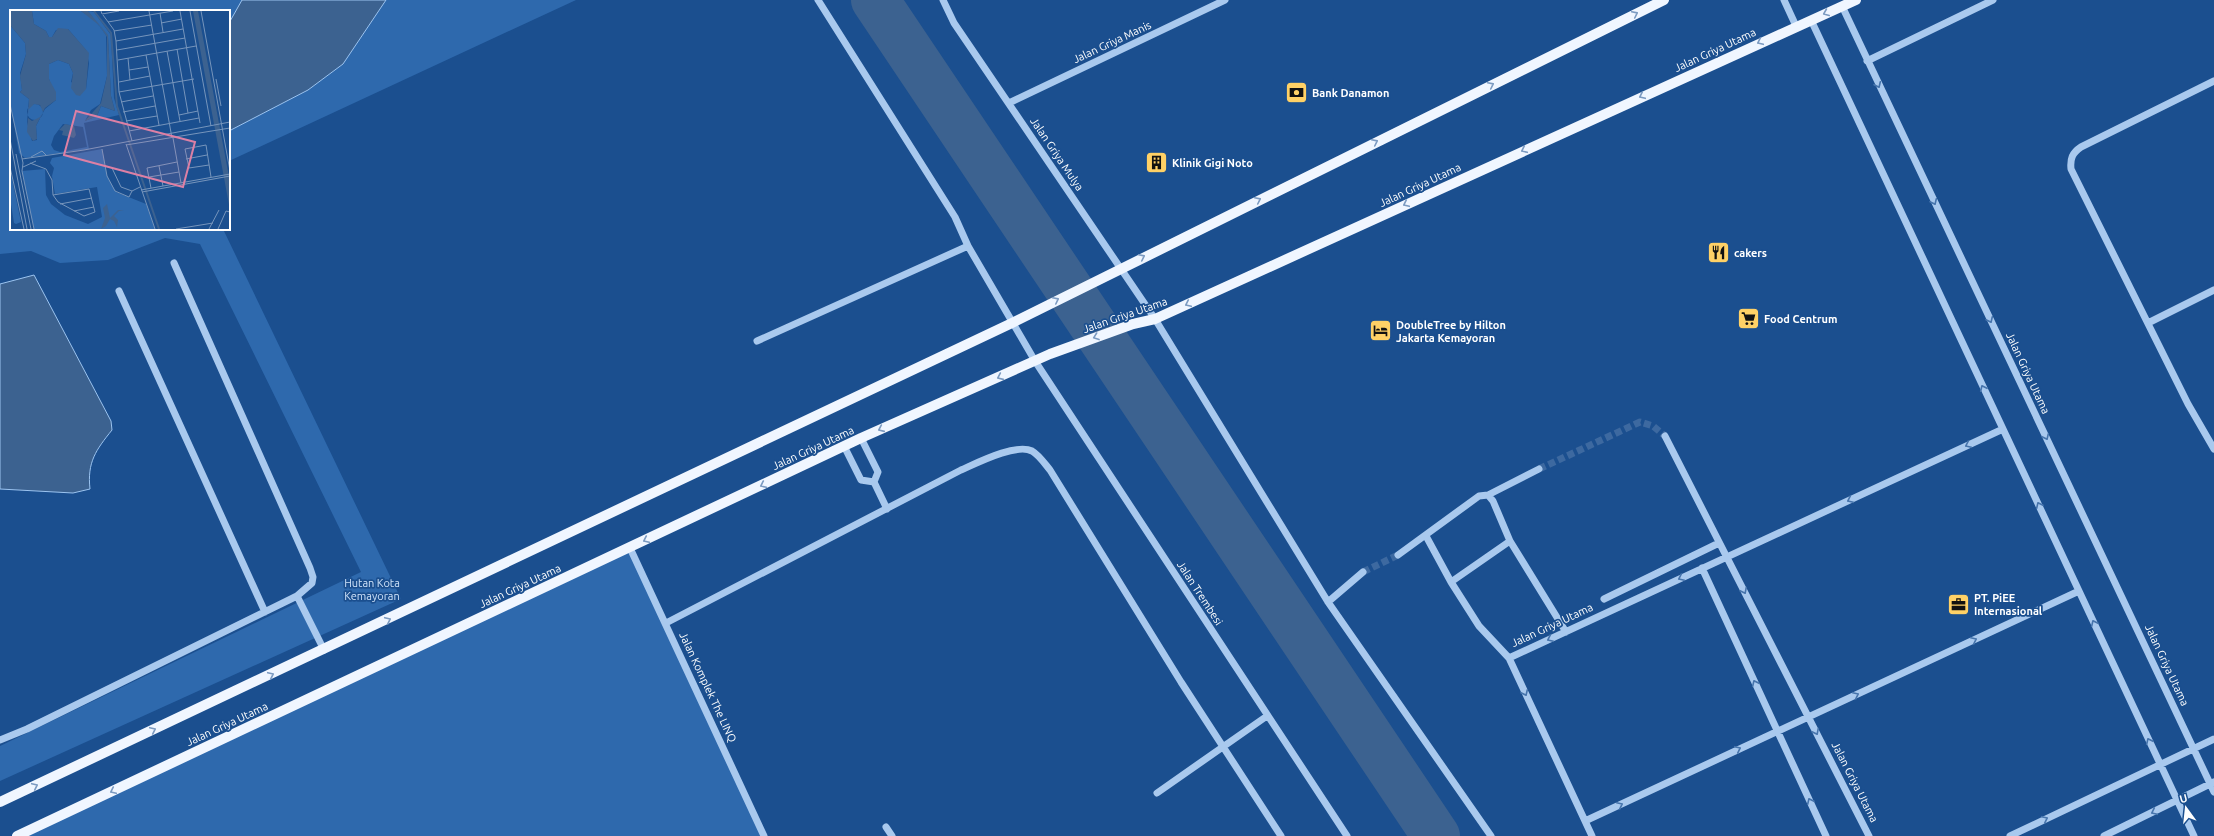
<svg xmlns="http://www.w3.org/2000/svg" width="2214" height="836" viewBox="0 0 2214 836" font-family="Ubuntu,sans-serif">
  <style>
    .green { fill: #2e69ad }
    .water { fill: #3c6290; stroke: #9cc4f0 }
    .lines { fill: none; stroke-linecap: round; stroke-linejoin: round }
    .river { stroke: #3c6290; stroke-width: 48 }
    .minor-tunnel { stroke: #3d69a0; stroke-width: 7; stroke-dasharray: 7 3.5; stroke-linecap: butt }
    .minor { stroke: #a9c9ee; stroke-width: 7 }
    .major { stroke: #f0f6ff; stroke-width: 10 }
    .oneway { stroke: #7b9ac1 }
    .oneway2 { stroke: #4674ac }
    .labels { text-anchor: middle; stroke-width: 3.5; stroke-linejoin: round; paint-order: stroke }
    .street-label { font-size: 11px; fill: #fff; stroke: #1b4f8f }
    .poi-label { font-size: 11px; font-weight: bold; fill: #fff; stroke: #1b4f8f; text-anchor: start }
    .park-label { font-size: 11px; fill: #cfe3fa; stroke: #1b4f8f }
    .inset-river { fill: none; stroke: #3c6290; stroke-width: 2 }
    .inset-road { fill: none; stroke: #7695bc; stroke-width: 1 }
    .view { fill: #dd80a5; fill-opacity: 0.15; stroke: #dd80a5; stroke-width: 2 }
    .inset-edge { fill: none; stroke: #fff; stroke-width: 2 }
  </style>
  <rect width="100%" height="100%" fill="#1b4f8f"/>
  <path class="green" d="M 0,0 L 242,0 L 229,23 L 229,11 L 11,11 L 11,229 L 223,229 L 401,599 L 0,781 L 0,746 L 361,572 L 200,244 L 165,238 L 108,260 L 60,263 L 31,251 L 0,254 Z
    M 386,0 L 576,0 L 229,161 L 229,131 L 308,90 L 343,64 Z
    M 630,548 L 766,836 L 17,836 Z"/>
  <path class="water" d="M 242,0 L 386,0 L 343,64 L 308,90 L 229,131 L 229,23 Z
    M 34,275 L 111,421 L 112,430 C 96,450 87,462 90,489 L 73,493 L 0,489 L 0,284 Z"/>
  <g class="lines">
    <path class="river" d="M 875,0 L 1436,836"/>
    <path class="minor-tunnel" d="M 1539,469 L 1640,422 L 1653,426 L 1665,436
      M 1363,572 L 1398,555"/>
    <path class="minor" d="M 818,0 L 955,217 L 968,246 L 1035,361 L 1347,836
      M 943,0 L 954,23 L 1155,319 L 1328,602 L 1491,836
      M 1784,0 L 1796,26
      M 1842,6 L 2214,792
      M 1811,20 L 2194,836
      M 1867,61 L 1993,0
      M 2214,81 L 2081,147 C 2072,153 2070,159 2071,169 L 2188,404 L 2214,449
      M 1009,103 L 1225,0
      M 119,291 L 265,612
      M 2148,323 L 2214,290
      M 757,341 L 968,246
      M 1665,436 L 1869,836
      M 861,438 L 878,472 L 874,482 L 887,509
      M 844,446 L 861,480 L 874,482
      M 1488,495 L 1539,469
      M 1426,536 L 1451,582 L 1479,626 L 1509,658 L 1592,836
      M 630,548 L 764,836
      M 1398,555 L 1479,496 L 1488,495 L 1493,501 L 1510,541 L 1566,632
      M 1702,568 L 1826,836
      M 1451,582 L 1510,541
      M 297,596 L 324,650
      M 1604,599 L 1719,543
      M 1328,602 L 1363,572
      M 666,623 L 961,470 C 977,463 1016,443 1032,451 C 1039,455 1045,464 1050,470 L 1181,682 L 1281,836
      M 1509,658 L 2003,429
      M 0,740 L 27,729 L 297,596 L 312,583 L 313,577 L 310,568 L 174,263
      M 1157,793 L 1267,716
      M 1585,821 L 2079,591
      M 886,827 L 892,836
      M 2010,836 L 2214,739
      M 2104,836 L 2214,782"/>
    <path class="major" d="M 0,802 L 1012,323 L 1664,0
      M 17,836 L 861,438 L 1050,354 L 1133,324 L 1155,319 L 1856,0"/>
  </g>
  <defs><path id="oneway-chevron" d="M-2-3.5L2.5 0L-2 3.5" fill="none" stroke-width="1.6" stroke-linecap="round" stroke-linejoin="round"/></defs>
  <g class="oneway">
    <use href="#oneway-chevron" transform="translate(1826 13) rotate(157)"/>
    <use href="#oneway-chevron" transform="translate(1635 14) rotate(-26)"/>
    <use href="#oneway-chevron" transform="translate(1760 42) rotate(155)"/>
    <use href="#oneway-chevron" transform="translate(1491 85) rotate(-26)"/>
    <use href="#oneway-chevron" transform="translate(1642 96) rotate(155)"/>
    <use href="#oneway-chevron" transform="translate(1375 142) rotate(-26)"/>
    <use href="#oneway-chevron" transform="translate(1524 150) rotate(155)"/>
    <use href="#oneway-chevron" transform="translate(1258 200) rotate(-26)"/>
    <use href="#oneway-chevron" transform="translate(1406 204) rotate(155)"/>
    <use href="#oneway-chevron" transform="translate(1142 257) rotate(-26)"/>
    <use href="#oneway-chevron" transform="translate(1056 300) rotate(-27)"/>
    <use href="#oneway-chevron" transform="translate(1188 304) rotate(155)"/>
    <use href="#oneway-chevron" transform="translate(1096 337) rotate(160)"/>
    <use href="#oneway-chevron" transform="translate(1000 377) rotate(156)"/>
    <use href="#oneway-chevron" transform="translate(881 429) rotate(156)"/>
    <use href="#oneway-chevron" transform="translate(763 485) rotate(155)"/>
    <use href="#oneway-chevron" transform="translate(646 540) rotate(155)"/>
    <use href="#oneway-chevron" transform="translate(388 620) rotate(-25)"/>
    <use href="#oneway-chevron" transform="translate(271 675) rotate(-25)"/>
    <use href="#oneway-chevron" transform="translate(153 730) rotate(-25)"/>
    <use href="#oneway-chevron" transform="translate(35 786) rotate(-25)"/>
    <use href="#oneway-chevron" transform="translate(113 791) rotate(155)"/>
  </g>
  <g class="oneway2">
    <use href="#oneway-chevron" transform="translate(1878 85) rotate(65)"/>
    <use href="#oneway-chevron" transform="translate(1934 202) rotate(65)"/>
    <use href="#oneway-chevron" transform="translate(1990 320) rotate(65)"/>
    <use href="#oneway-chevron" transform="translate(1983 388) rotate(-115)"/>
    <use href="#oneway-chevron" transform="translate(2046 437) rotate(65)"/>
    <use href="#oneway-chevron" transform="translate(1968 445) rotate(155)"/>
    <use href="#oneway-chevron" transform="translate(1850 500) rotate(155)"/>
    <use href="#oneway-chevron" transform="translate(2039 505) rotate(-115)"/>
    <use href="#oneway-chevron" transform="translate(1681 578) rotate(155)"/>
    <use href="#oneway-chevron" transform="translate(1744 591) rotate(63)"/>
    <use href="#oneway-chevron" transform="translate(2094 623) rotate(-115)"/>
    <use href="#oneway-chevron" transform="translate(1550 639) rotate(155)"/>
    <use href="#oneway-chevron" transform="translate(1974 640) rotate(-25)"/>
    <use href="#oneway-chevron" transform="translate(1755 683) rotate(-115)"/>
    <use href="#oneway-chevron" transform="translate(1525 693) rotate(65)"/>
    <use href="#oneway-chevron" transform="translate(1856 695) rotate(-25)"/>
    <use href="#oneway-chevron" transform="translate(1816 732) rotate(63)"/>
    <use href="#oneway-chevron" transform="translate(2149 741) rotate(-115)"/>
    <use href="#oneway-chevron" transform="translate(1738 749) rotate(-25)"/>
    <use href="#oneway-chevron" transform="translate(1810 801) rotate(-115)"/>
    <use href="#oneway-chevron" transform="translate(1620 805) rotate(-25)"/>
    <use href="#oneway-chevron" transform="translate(2154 812) rotate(155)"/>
    <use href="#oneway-chevron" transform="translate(2045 819) rotate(-25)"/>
  </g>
  <defs>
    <symbol id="bank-square" viewBox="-11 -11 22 22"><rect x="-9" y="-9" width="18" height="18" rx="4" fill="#ffd166" stroke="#1b4f8f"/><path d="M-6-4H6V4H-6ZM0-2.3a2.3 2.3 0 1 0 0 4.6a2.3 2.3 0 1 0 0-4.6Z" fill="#111"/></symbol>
    <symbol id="building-square" viewBox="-11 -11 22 22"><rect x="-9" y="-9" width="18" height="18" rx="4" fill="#ffd166" stroke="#1b4f8f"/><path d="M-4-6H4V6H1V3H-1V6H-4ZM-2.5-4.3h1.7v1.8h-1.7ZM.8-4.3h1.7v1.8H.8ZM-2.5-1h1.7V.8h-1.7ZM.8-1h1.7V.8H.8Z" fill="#111"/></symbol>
    <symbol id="restaurant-square" viewBox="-11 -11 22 22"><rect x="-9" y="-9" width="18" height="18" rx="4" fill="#ffd166" stroke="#1b4f8f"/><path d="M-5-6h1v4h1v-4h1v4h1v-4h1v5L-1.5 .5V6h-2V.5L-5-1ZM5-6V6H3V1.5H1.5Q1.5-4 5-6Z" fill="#111"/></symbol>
    <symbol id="supermarket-square" viewBox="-11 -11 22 22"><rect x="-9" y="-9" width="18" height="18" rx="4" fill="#ffd166" stroke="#1b4f8f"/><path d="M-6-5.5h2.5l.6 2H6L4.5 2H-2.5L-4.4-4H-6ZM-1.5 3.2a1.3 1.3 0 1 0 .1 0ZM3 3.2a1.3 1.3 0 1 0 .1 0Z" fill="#111"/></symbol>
    <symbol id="hotel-square" viewBox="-11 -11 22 22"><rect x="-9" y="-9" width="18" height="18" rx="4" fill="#ffd166" stroke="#1b4f8f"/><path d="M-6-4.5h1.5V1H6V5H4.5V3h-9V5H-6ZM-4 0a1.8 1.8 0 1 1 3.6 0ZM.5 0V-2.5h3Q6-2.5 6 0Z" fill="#111"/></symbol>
    <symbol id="office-square" viewBox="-11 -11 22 22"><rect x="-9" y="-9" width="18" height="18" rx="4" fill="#ffd166" stroke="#1b4f8f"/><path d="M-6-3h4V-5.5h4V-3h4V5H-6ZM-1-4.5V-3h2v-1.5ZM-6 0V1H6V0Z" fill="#111"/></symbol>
  </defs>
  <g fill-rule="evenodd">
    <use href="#bank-square" x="1284" y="80" width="25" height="25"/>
    <use href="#building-square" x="1144" y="150" width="25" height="25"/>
    <use href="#restaurant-square" x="1706" y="240" width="25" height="25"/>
    <use href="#supermarket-square" x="1736" y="306" width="25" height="25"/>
    <use href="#hotel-square" x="1368" y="318" width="25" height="25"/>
    <use href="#office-square" x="1946" y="592" width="25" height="25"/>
  </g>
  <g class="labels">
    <g class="street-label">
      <text transform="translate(1112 42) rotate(-25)" y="4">Jalan Griya Manis</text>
      <text transform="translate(1715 50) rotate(-25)" y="4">Jalan Griya Utama</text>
      <text transform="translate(1057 154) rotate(56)" y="4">Jalan Griya Mulya</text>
      <text transform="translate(1420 185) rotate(-25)" y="4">Jalan Griya Utama</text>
      <text transform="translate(1125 315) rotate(-19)" y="4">Jalan Griya Utama</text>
      <text transform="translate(2028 373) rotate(65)" y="4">Jalan Griya Utama</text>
      <text transform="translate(813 448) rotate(-25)" y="4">Jalan Griya Utama</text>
      <text transform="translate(520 586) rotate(-25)" y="4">Jalan Griya Utama</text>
      <text transform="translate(1200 593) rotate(57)" y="4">Jalan Trembesi</text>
      <text transform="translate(1552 625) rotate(-25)" y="4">Jalan Griya Utama</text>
      <text transform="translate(2167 665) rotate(65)" y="4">Jalan Griya Utama</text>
      <text transform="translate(708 687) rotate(65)" y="4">Jalan Komplek The LINQ</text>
      <text transform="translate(227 724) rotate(-25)" y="4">Jalan Griya Utama</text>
      <text transform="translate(1855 782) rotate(63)" y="4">Jalan Griya Utama</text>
    </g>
    <g class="poi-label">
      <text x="1312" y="97">Bank Danamon</text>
      <text x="1172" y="167">Klinik Gigi Noto</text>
      <text x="1734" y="257">cakers</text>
      <text x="1764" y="323">Food Centrum</text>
      <text x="1396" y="329">DoubleTree by Hilton<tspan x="1396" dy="13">Jakarta Kemayoran</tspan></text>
      <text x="1974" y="602">PT. PiEE<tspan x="1974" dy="13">Internasional</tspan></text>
    </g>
    <g class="park-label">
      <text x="372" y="587">Hutan Kota<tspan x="372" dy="13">Kemayoran</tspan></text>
    </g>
  </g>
  <g transform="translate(10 10)">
    <rect width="220" height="220" fill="#1b4f8f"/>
    <path d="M 22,1 L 71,1 L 84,9 L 96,25 L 97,66 L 90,94 L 81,100 L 75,111 L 87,106 L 91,96 L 105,101 L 101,86 L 98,28 L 78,1 L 84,2 L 101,25 L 104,88 L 109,105 L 74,113 L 79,139 L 15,148 L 9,143 L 0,91 L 0,15 L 15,33 L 16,44 L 10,63 L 12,80 L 10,82 L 19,89 L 17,112 L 22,131 L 27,130 L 26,116 L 35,99 L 46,90 L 39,69 L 39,54 L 48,50 L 59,54 L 63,63 L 61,72 L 76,79 L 79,53 L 76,40 L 58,19 L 46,20 L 42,27 L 39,27 L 36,21 L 24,14 ZM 53,114 L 73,117 L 77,137 L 50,142 L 44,140 L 41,135 L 44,126 ZM17 102a8 8 0 1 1 16 0a8 8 0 1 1-16 0ZM 92,139 L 97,166 L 106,182 L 136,194 L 145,219 L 24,219 L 12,161 L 35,159 L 36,185 L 41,194 L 55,205 L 78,214 L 92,207 L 87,177 L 45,184 L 42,166 L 44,158 L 40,153 L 42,148 ZM 0,160 L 11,212 L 6,214 L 4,213 L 0,188 Z" fill="#2e69ad" fill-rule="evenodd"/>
    <path d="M 0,1 L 22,1 L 24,14 L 36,21 L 39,27 L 42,27 L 48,18 L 58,19 L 79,43 L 76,79 L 70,86 L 66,85 L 61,78 L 63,63 L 59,54 L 48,50 L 39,54 L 39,69 L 46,82 L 46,90 L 35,98 L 26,116 L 27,129 L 23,131 L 17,122 L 19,89 L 10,82 L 12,80 L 10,66 L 16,44 L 15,33 L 0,15 ZM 24,94 L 30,95 L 33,102 L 30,107 L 22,111 L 18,108 L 18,100 ZM 71,1 L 78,1 L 98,25 L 101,86 L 105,101 L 91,96 L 87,106 L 75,111 L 91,93 L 97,66 L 97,27 L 90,16 ZM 183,1 L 188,1 L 220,172 L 220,200 ZM 55,114 L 64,116 L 66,125 L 64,128 L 52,125 L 53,121 L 49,120 ZM 97,194 L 100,208 L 108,200 L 114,200 L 109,201 L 104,206 L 108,210 L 107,217 L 104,211 L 100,209 L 96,216 L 91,219 L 95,208 L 93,198 Z" fill="#3c6290" fill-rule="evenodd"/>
    <path class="inset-river" d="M 84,1 L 101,23 L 107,96 L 149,219"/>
    <path class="inset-road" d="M 91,1 L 92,4 L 109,1M 139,1 L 162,128M 170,1 L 190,113M 180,1 L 201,116M 191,1 L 220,161M 150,3 L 153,22M 93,5 L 104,20 L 106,31 L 109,82 L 122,131M 98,12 L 163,1M 151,13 L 172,9M 104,21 L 142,15M 106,31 L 173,19M 167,39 L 178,103M 107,40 L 175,28M 157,41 L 170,111M 136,45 L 149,115M 118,48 L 120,70M 108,50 L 186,36M 119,60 L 138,57M 206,69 L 211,96M 109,72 L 140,66M 109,82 L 184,69M 111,92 L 143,86M 0,94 L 13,153 L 12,161 L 24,219M 113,102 L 145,96M 169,105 L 188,101M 116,111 L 147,106M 119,121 L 189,108M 163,128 L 171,173M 0,129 L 17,219M 116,134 L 145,219M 116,135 L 220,118M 92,139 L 97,166 L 105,181 L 119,187 L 122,181M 6,144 L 21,219M 21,147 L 32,141 L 36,145M 12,149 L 74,140 L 220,112M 176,149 L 197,145M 20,153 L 36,159 L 42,170 L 43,185 L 48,192 L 74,206 L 85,202 L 79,179 L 43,185M 199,155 L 179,158 L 175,139 L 196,135 L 201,167M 149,156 L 153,176M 0,157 L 14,219M 13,157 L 26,151M 102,158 L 111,177 L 122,181 L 130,177M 139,167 L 169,162M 141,178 L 137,158 L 167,152M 131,180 L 220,164M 132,182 L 220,166M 50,194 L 82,188M 64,201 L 84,197M 166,219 L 203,213M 199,219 L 209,200M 208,219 L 216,201 L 220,202"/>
    <path class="view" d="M 66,101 L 185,132 L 173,177 L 54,145 Z"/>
    <rect width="220" height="220" class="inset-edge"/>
  </g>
  <g transform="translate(2186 808) rotate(345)" stroke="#1b4f8f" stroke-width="3" paint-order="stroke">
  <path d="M0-3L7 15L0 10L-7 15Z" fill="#ffffff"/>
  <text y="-6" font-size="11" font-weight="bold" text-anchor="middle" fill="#ffffff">U</text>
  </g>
</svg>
